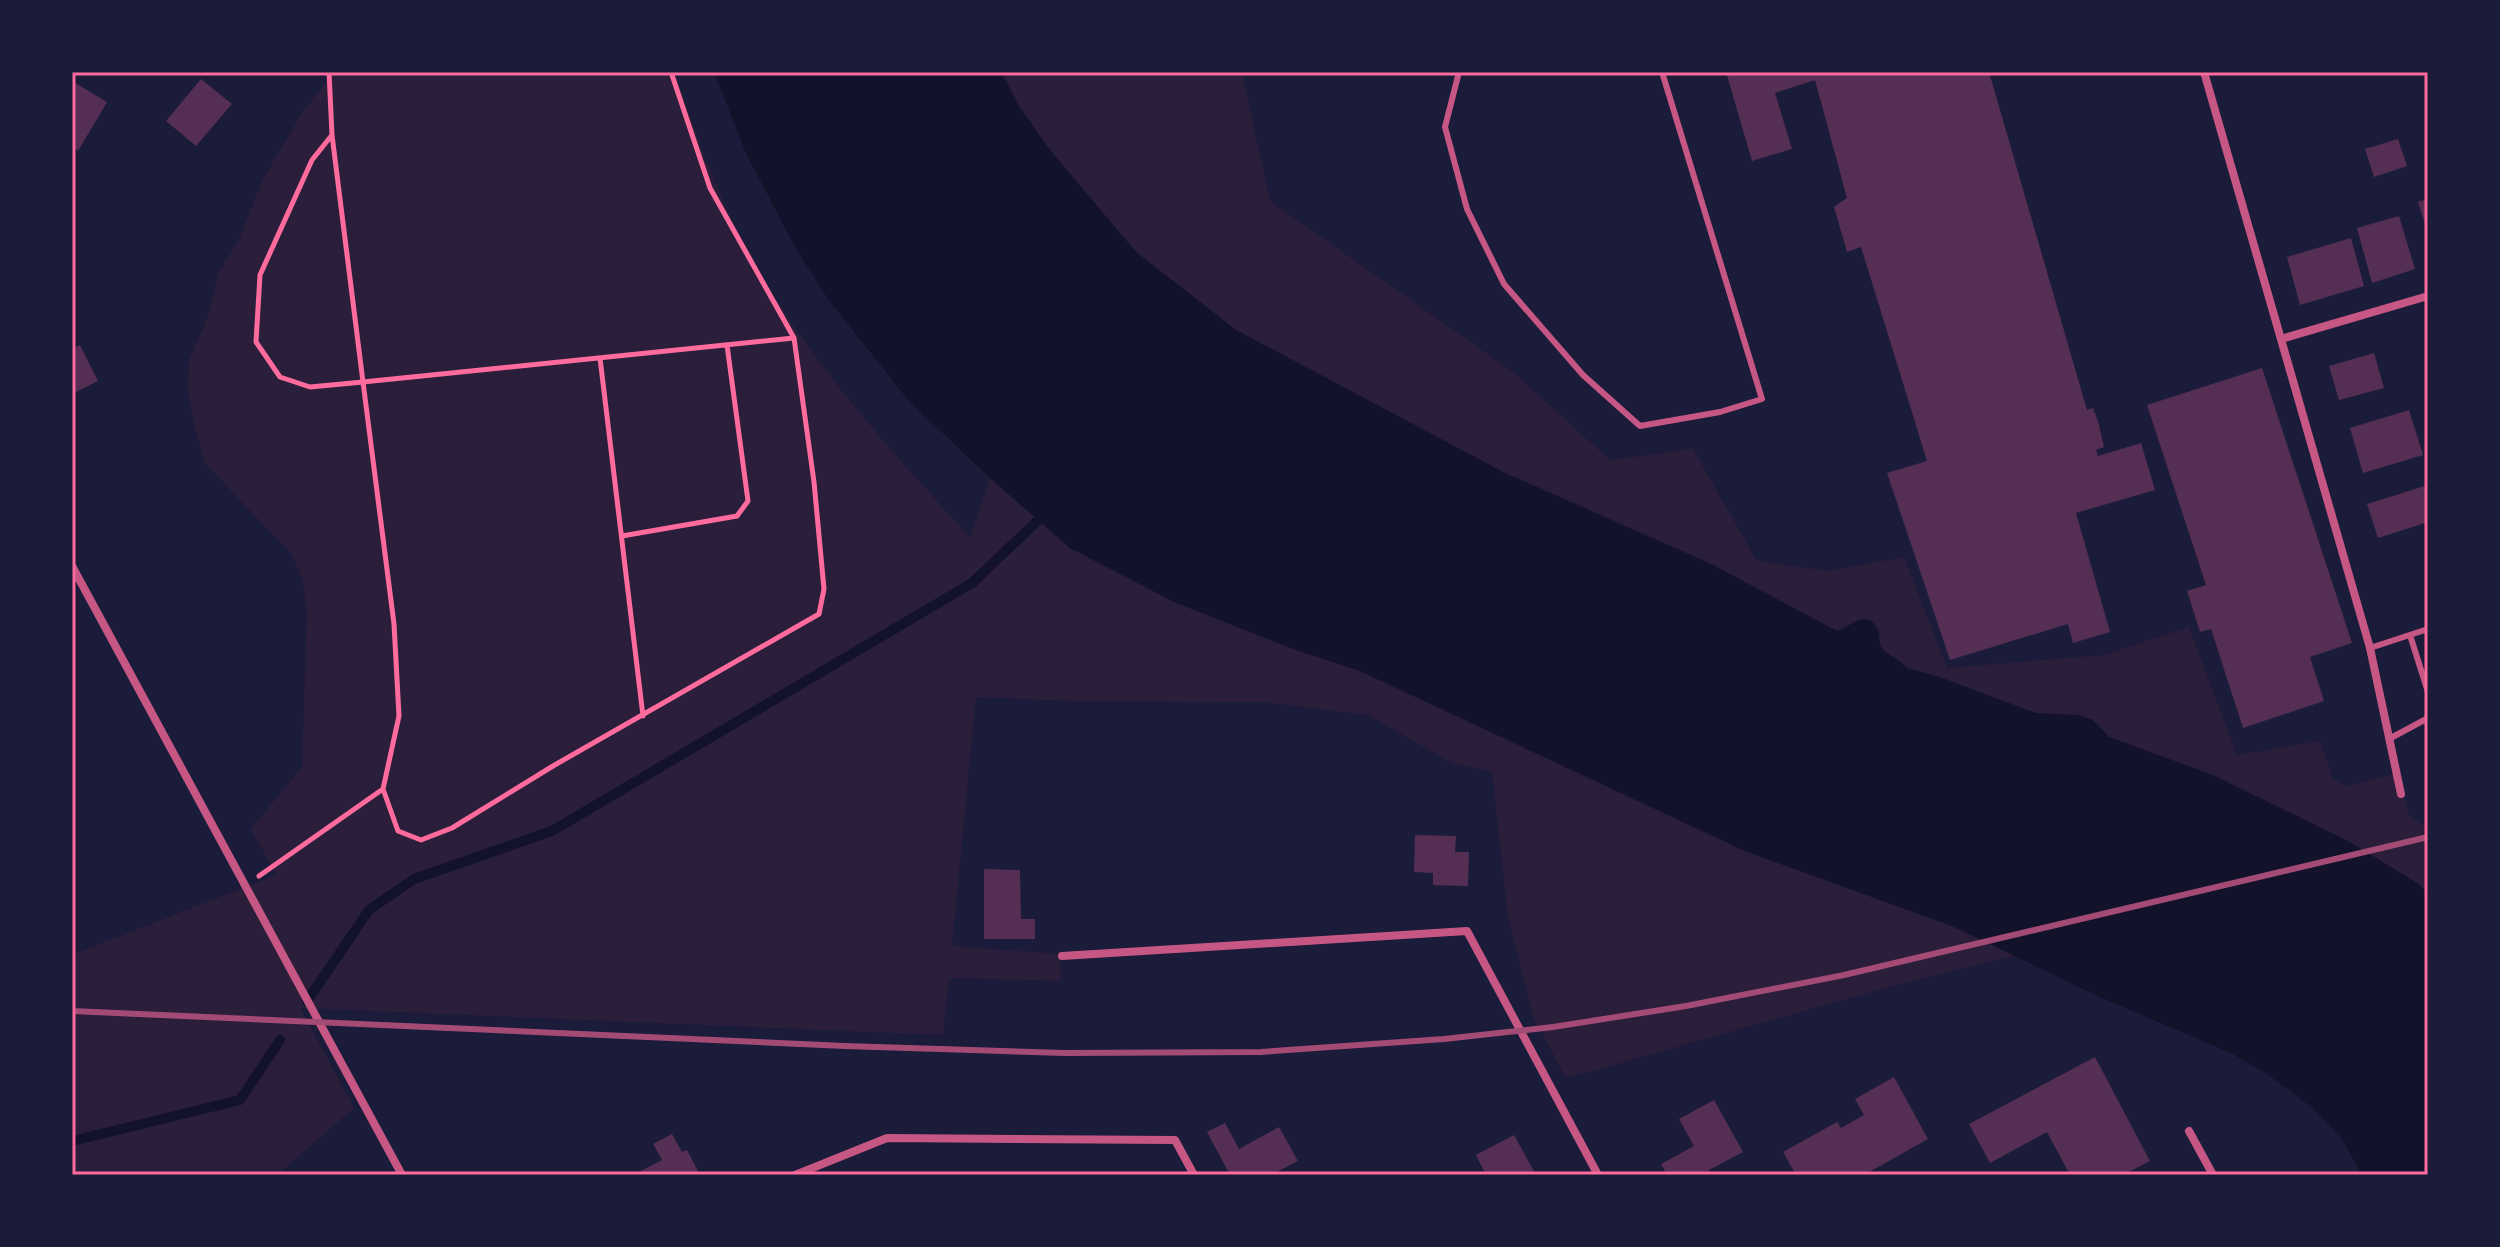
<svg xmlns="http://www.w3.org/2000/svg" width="2500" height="1247" viewBox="0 0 2500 1247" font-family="'Golos Text',sans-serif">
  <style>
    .green { fill: #2a1e3b }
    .water { fill: #12122b }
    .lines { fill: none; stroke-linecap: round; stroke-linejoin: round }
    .stream { stroke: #12122b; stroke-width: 10 }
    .building { fill: #542f53 }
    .path { stroke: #ff6b9d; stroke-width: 5 }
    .service { stroke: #c65784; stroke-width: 6 }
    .minor { stroke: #c65784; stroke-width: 8 }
    .rail { stroke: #a44b75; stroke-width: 6 }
    .neatline { fill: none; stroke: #ff6b9d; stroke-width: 3 }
  </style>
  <rect width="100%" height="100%" fill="#1b1b3a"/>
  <path class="green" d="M 333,72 L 675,72 C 699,145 727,220 767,285 C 824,377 898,459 970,537 L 990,478 L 1070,548 L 1293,649 L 1360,671 L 1745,851 L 1952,926 L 2016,956 C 1865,990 1716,1038 1566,1078 L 1534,1018 L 1508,918 L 1492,771 L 1454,764 L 1368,715 L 1262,702 L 1069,701 L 976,697 L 952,946 L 1060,954 L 1061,981 L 949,978 L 943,1035 L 300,1008 L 354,1108 L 277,1175 L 72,1175 L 72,955 L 276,875 L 251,829 L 302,767 L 307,610 L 302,579 L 292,554 L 206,465 L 194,426 L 188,390 L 189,360 L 209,314 L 218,273 L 238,242 L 263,179 L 300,116 Z
    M 1001,72 L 1242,72 L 1270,201 L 1513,372 L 1610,460 L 1693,449 L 1757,561 L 1829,571 L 1904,557 L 1947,668 L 2103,655 L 2189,627 L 2237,755 L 2320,741 L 2333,779 L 2346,786 L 2397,773 L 2410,817 L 2428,828 L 2428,893 L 2417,883 L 2348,841 L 2213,776 L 2109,737 L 2097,723 L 2077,715 L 2035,713 L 1942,678 L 1906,668 C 1900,659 1893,658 1885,651 C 1877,645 1880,634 1876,625 L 1848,625 L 1837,631 L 1711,564 L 1503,472 L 1236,330 L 1136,252 L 1050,150 L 1019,106 Z"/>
  <path class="water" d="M 714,72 L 1001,72 L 1019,106 L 1050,150 L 1136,252 L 1236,330 L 1503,472 L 1711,564 L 1837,631 C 1851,627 1865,608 1877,628 C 1881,635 1878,641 1881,647 C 1887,656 1900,659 1907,668 L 1942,678 L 2035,713 L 2077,715 L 2091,719 L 2109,737 L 2213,775 L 2348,841 L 2417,883 L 2428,893 L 2428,1175 L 2362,1175 L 2342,1139 L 2310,1106 L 2270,1076 L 2231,1053 L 2102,998 L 1952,926 L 1745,851 L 1360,671 L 1293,649 L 1174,602 L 1070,548 L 990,478 L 909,401 L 828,299 L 795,247 L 746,153 Z"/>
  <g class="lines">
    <path class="stream" d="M 307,1001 L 369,910 L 414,879 L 552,831 L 972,583 L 1047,512
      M 72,1141 L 240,1100 L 280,1040"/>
  </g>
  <path class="building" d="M 1726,72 L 1989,72 L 2087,410 L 2093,408 L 2098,421 L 2104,447 L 2096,450 L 2098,456 L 2141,443 L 2155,490 L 2076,513 L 2110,632 L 2073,643 L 2068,624 L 1950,660 L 1887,473 L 1927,461 L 1861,247 L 1847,252 L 1834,207 L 1847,198 L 1815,80 L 1775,93 L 1792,149 L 1752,161 Z
    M 201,79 L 232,104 L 196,146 L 166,121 Z
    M 72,81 L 107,102 L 78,151 L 72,147 Z
    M 2398,139 L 2407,166 L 2374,177 L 2365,149 Z
    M 2428,199 L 2428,230 L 2427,230 L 2418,202 Z
    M 2399,216 L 2415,269 L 2372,283 L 2357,228 Z
    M 2351,238 L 2364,286 L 2300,305 L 2287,257 Z
    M 80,345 L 98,381 L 72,394 L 72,349 Z
    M 2374,353 L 2384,388 L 2339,400 L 2329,366 Z
    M 2262,368 L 2352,643 L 2310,657 L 2324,701 L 2243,728 L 2211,629 L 2200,632 L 2187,591 L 2206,585 L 2147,405 Z
    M 2409,410 L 2423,455 L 2363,473 L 2350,428 Z
    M 2428,485 L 2428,522 L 2378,538 L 2367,504 Z
    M 1415,835 L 1456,836 L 1455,852 L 1469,852 L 1468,886 L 1433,885 L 1433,873 L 1414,872 Z
    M 984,869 L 1020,870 L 1021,919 L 1035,919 L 1035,939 L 984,939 Z
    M 2095,1057 L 2150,1161 L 2123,1175 L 2070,1175 L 2047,1132 L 1990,1163 L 1969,1124 Z
    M 1894,1077 L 1928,1139 L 1864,1175 L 1796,1175 L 1783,1152 L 1837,1122 L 1841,1128 L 1864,1115 L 1855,1099 Z
    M 1714,1100 L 1743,1152 L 1709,1170 L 1712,1175 L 1667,1175 L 1661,1164 L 1694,1146 L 1679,1119 Z
    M 1225,1123 L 1239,1149 L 1279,1127 L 1298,1161 L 1271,1175 L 1230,1175 L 1207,1132 Z
    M 672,1134 L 682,1152 L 687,1150 L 700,1175 L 633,1175 L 662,1160 L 653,1144 Z
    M 1514,1135 L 1536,1175 L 1486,1175 L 1476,1155 Z"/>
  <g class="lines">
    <path class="path" d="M 329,72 L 332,135 L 312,160 L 260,275 L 256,342 L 280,377 L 310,387 L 363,382 L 394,624 L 399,716 L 383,789 L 398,831 L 421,840 L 452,828 L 553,766 L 819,614 L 824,589 L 814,482 L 794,338 L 710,188 L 671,72
      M 332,135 L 363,382 L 794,338
      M 600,358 L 643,716
      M 622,536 L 737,516 L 748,501 L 727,345
      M 259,876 L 383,789"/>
    <path class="service" d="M 1459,72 L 1445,127 L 1467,209 L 1504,284 L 1583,375 L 1640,426 L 1720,412 L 1762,399 L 1662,72
      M 2410,635 L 2428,692
      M 2370,648 L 2428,629
      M 2389,739 L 2428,718"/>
    <path class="minor" d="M 2204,72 L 2370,648 L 2401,794
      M 2281,339 L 2428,296
      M 72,566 L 402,1175
      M 1062,956 L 1467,931 L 1598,1175
      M 2189,1131 L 2213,1175
      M 795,1175 L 887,1138 L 1175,1140 L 1194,1175"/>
    <path class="rail" d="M 72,1011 L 845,1046 L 1065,1053 L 1261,1052 L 1444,1039 L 1553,1027 L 1686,1006 L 1844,975 L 2428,837"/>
  </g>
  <rect width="2500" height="1247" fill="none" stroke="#1b1b3a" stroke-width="148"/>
  <rect x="74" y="74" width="2352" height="1099" class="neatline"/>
</svg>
